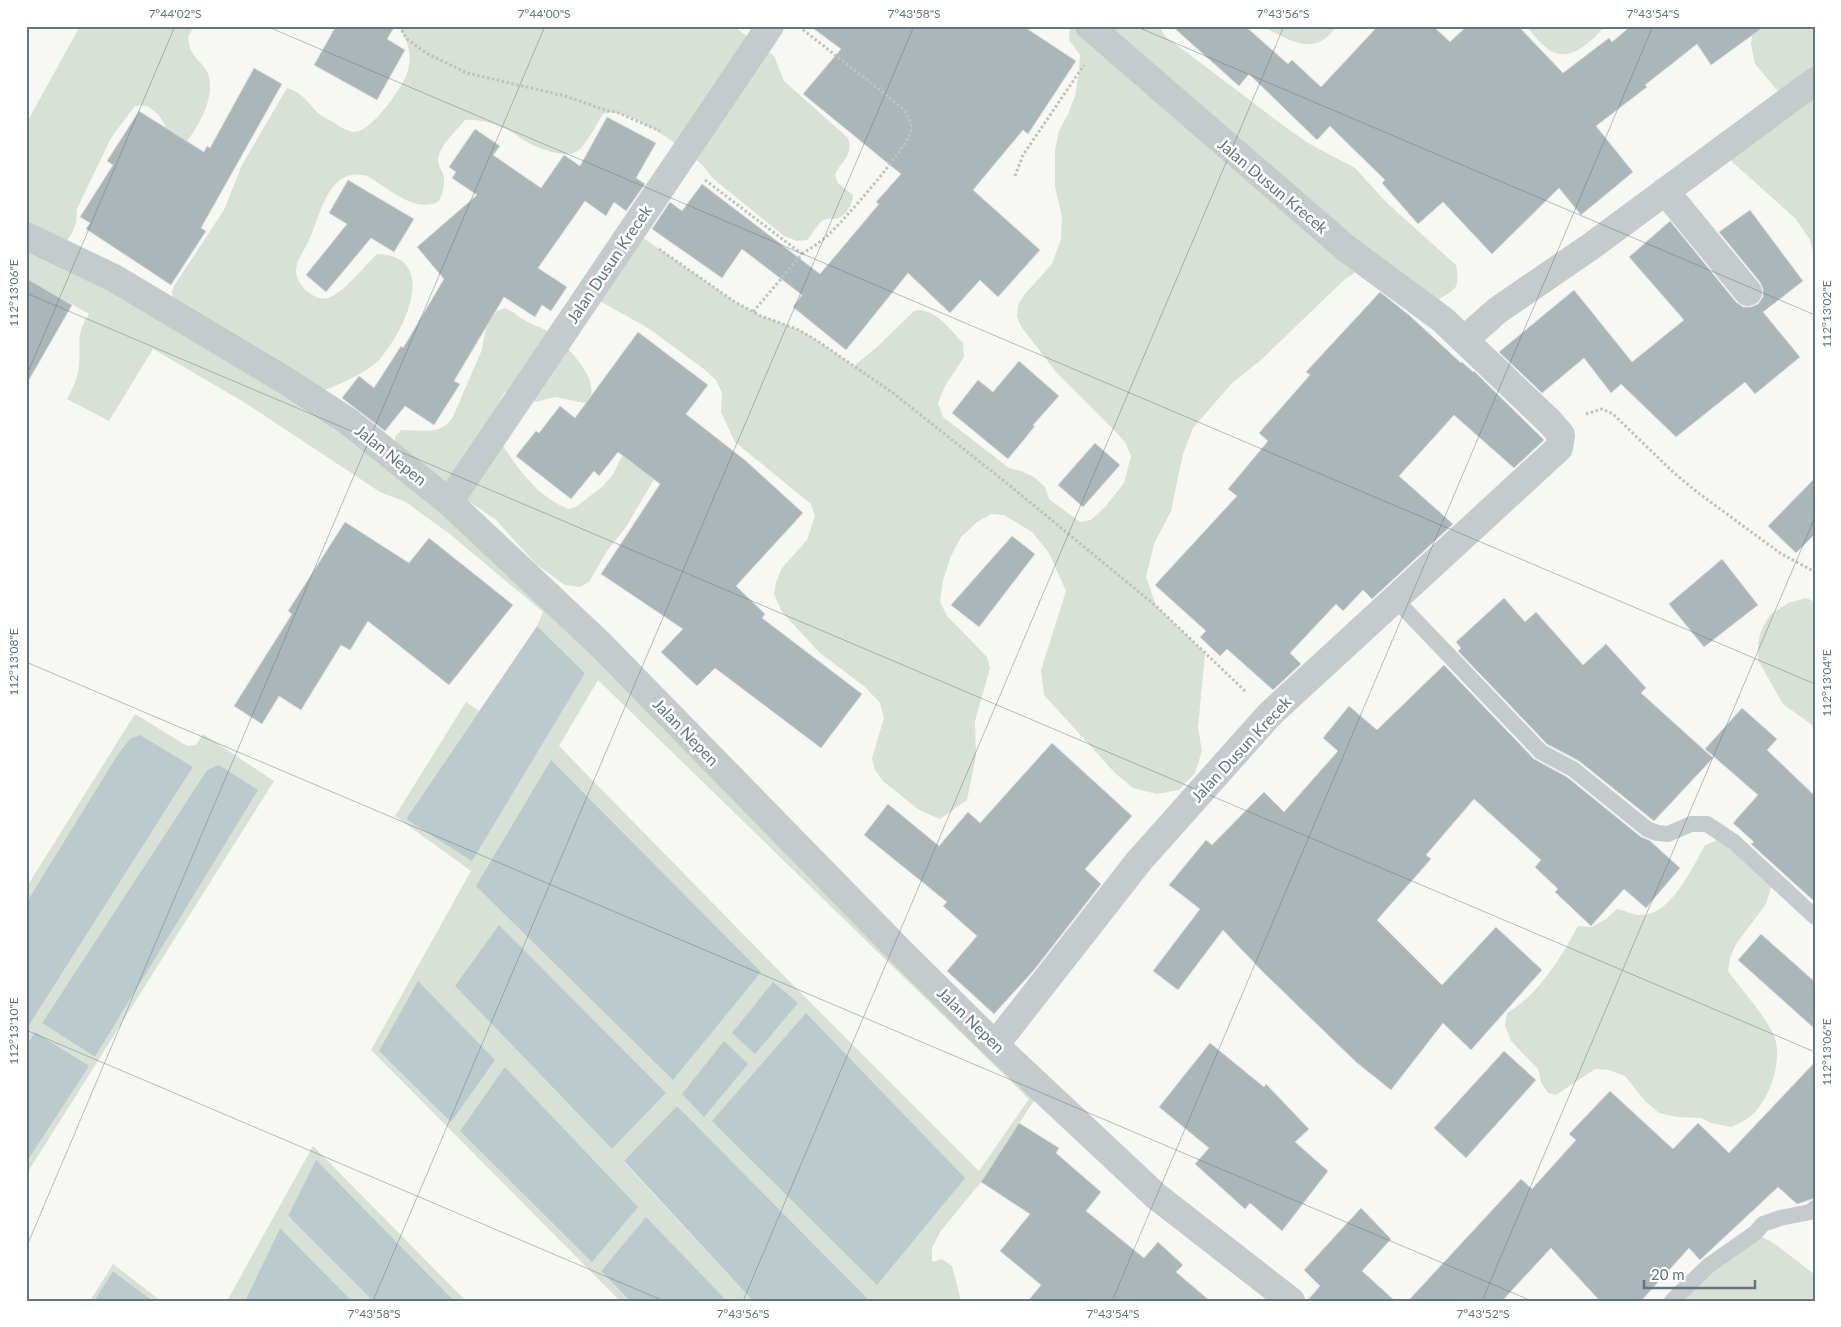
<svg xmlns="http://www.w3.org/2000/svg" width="1841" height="1327" viewBox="0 0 1841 1327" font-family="Lato,sans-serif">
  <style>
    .green { fill: #d9e0d5; fill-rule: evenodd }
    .water { fill: #bbcacd }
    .building { fill: #abb6b9; stroke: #d9d9d6 }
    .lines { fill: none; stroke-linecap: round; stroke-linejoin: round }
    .path { stroke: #bec2c3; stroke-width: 3; stroke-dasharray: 2.5 2.5; stroke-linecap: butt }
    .lane { stroke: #c5cacc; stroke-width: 16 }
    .street { stroke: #c5cacc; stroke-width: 28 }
    .ticks { fill: none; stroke: #607681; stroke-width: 1; stroke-opacity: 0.45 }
    .labels { text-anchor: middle; stroke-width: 5; stroke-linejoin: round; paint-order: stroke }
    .street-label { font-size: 16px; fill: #607681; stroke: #fff }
    .neatline { fill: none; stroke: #607681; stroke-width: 2 }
    .ticks-label { font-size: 12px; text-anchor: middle; fill: #607681 }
  </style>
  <rect width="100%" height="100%" fill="#f7f7f4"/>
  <path class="green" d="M 80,26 L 194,26 L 188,37 C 189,42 189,48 192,52 C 196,60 205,65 208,74 C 217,99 195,132 180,151 L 164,138 L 165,125 L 158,114 L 149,107 L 140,105 L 134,107 L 111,138 L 77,209 L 76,223 L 71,235 L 66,242 L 62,243 L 26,221 L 26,124 Z
    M 399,26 L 733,26 L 774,56 L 784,81 L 848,138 C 854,157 841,160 835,175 L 838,183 L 853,195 C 853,203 846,216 838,218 C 832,220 827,217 822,221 C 816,226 812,235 807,240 L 797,241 L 784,236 C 761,217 738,199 715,180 C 709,175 706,168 700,163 C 683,148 624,103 603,114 C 596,125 589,140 580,149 C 568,161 537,148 525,141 C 519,137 513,132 506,129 C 493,123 479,119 465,120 C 456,131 440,145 438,159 C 438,167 443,171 444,178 C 445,186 442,194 439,201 C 416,215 387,187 367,176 C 328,165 321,215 309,240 C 305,250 296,260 296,271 C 296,285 315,302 328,298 C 345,292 364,266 377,254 C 441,256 404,332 379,360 C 369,371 337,386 322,391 L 173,300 L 172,292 L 174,286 L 224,210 L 242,165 L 287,88 C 301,92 307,101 316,111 C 321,116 327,119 333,122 C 338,126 347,131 354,132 C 370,132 394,97 402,84 C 414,63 411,46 399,26 Z
    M 1070,26 L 1159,26 L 1165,36 L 1284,126 L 1308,143 L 1355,168 L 1386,202 L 1456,265 C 1460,290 1456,289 1436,301 L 1359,270 L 1344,280 L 1261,360 L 1232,383 L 1193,428 L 1183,454 L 1171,511 L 1154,544 L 1146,577 L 1156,606 L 1205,653 L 1198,728 L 1202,751 L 1195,773 L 1179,790 L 1157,794 L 1133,788 L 1115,773 L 1044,695 L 1041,670 L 1066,591 L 1049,553 L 1032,532 L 1004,515 L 991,514 L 977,522 L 961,537 L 951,556 L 943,580 L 940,602 L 947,616 L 987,657 L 990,668 L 975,721 L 976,756 L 967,800 L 940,819 L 919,810 L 883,781 L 875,770 L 872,758 L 884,718 L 880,703 L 865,687 L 820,653 L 782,612 L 774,594 L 776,582 L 782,568 L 807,540 L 815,516 L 811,504 L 735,442 L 721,412 L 722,393 L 716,380 L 704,369 L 648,328 L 589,295 L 632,230 L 735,302 L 761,316 L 799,330 L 816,340 L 854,366 L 876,348 L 914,311 C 934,306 950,330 963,343 L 964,357 L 945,386 L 938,403 L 943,417 L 1009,468 L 1021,471 L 1034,477 L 1045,487 L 1049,499 L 1080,522 L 1091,520 L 1105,507 L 1124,483 L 1131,456 L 1125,442 L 1113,429 L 1057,373 L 1022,328 L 1017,317 L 1018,305 L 1024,295 L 1052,264 L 1061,239 L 1062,217 L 1055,187 L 1055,150 L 1059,131 L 1068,114 L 1075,96 L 1079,72 L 1080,55 L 1069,40 Z
    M 1266,26 L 1337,26 C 1315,56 1296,43 1269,30 Z
    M 1526,26 L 1605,26 C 1592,41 1569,65 1548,49 C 1540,43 1533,34 1526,26 Z
    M 1746,26 L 1815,26 L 1815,258 L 1810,240 L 1796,219 L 1720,151 L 1787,102 L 1755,64 L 1751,44 L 1752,36 Z
    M 26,236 L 397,459 L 1043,1089 L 1029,1108 L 981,1182 L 940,1232 L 932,1248 L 932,1262 L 942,1259 L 952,1266 L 961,1301 L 870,1301 L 677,1106 L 624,1162 L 753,1301 L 727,1301 L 646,1218 L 601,1271 L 630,1301 L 620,1301 L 371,1050 L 471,871 L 395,816 L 466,702 L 479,711 L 406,819 L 585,673 L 537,626 L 543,612 L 451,535 L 406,502 L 380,492 L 247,404 L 153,349 L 109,421 L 67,399 C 73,388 78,378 79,365 C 81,342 75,336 89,314 L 26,278 ZM 598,680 L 1029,1099 L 979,1171 L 791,983 L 559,746 ZM 455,986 L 666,1093 L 612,1149 Z
    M 505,308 C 514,312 520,318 528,322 C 535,326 543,328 549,332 C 564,343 608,385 585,403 L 555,397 L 536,402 C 529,398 518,389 510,390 C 498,392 495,420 493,430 C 512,460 533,495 568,509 L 576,507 L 603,486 L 614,473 L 620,460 L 629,446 L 656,466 L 653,481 L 626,527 L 607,551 L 589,582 L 580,587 L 565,585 L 536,564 L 496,520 L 448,487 L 395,444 L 395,437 L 401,430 C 422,429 439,437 453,417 L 481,352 L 486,329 L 491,318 L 497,311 Z
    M 1806,598 L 1815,602 L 1815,727 L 1783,704 L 1758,660 L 1758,643 L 1761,631 L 1770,615 L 1788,603 Z
    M 135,714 L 187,746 L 196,745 L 203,734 L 274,781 L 26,1175 L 26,1163 L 88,1066 L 35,1032 L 26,1046 L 26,1030 L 193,767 L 118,754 L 26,903 L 26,888 ZM 219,766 L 257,790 L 95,1057 L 42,1023 L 207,770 Z
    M 1718,840 L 1726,843 L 1772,884 L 1766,904 L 1736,944 L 1730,958 L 1728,971 C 1743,992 1762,1011 1773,1034 C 1785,1057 1769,1104 1748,1118 C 1743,1122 1737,1124 1731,1127 L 1711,1123 L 1701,1118 L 1677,1117 L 1659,1113 L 1645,1101 L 1625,1076 L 1609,1070 L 1595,1069 L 1556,1095 L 1548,1093 L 1541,1082 L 1538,1069 L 1511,1041 L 1505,1025 L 1507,1013 C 1539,994 1561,958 1578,926 L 1592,927 L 1606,919 L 1617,909 C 1624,910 1635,916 1643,915 C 1671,914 1693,867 1705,845 Z
    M 313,1146 L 466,1301 L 454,1301 L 288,1216 L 373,1301 L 352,1301 L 280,1228 L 245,1301 L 227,1301 Z
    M 1755,1233 L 1775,1244 L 1815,1275 L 1815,1301 L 1672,1301 Z
    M 113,1264 L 161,1301 L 153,1301 L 113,1271 L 94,1301 L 90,1301 Z"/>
  <path class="water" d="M 537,626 L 585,673 L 472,861 L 406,819 Z
    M 140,735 L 193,767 L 26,1030 L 26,903 L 118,754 L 130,739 Z
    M 551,760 L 761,972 L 673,1080 L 476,886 Z
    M 219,765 L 258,790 L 95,1057 L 42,1023 L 207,770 Z
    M 499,925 L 666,1093 L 612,1149 L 455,986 Z
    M 418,981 L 495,1060 L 451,1122 L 379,1051 Z
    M 773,982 L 798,1003 L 755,1054 L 732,1033 Z
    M 806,1013 L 965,1178 L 877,1285 L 712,1121 Z
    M 35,1032 L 89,1066 L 26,1163 L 26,1046 Z
    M 724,1041 L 748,1064 L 704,1117 L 682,1094 Z
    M 505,1067 L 638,1207 L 592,1262 L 460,1131 Z
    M 677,1106 L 870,1301 L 753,1301 L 624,1161 Z
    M 316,1160 L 454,1301 L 373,1301 L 288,1216 Z
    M 646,1217 L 727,1301 L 630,1301 L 601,1271 Z
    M 280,1228 L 352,1301 L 245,1301 Z
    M 113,1271 L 153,1301 L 94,1301 Z"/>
  <path class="building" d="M 336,26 L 395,26 L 387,39 L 405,50 L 377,100 L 314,65 Z
    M 810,26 L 1023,26 L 1076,61 L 1028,134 L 1023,130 L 973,190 L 1040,250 L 998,297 L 980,280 L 950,313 L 908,273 L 846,350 L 793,307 L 802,295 L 742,249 L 722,278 L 652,229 L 670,202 L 682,211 L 702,184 L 820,274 L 879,204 L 876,202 L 901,174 L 803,94 L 841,49 Z
    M 1172,26 L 1245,26 L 1288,64 L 1292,60 L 1321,87 L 1378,26 L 1433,26 L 1450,42 L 1467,26 L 1518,26 L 1563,73 L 1609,38 L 1612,42 L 1631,26 L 1765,26 L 1711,65 L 1697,44 L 1645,85 L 1647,87 L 1596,126 L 1633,172 L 1581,215 L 1559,188 L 1492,254 L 1443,202 L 1418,224 L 1382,183 L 1385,180 L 1330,126 L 1317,140 L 1249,74 L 1239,86 Z
    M 254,68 L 282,84 L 201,228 L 206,231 L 171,285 L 86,229 L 90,223 L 80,217 L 113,165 L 107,161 L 139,111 L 204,152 L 207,146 L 210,148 Z
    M 607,117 L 656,143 L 636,178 L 645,184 L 626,211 L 614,202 L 606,216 L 585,201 L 538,268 L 567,287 L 551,311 L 542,305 L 535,317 L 504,297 L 454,381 L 460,384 L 434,425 L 405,406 L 385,431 L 342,398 L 359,376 L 374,388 L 401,346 L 403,348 L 444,279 L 417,247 L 477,195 L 452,178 L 456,172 L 449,167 L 475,129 L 500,146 L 493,155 L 541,188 L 564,155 L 580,166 Z
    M 348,180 L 414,219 L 394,252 L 371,238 L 326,292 L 306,275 L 347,224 L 329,213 Z
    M 1750,210 L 1803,281 L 1763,312 L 1800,357 L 1755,394 L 1745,382 L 1676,437 L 1621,384 L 1611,393 L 1584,358 L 1542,393 L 1499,352 L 1574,290 L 1632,362 L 1684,320 L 1629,257 L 1670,221 L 1736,302 L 1743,307 L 1751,307 L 1758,304 L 1763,297 L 1763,289 L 1760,282 L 1719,232 Z
    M 26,278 L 72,305 L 26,385 Z
    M 1380,292 L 1409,315 L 1461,363 L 1462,362 L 1473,372 L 1474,371 L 1544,440 L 1514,468 L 1454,415 L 1399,476 L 1453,524 L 1372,599 L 1363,590 L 1343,611 L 1336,604 L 1290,653 L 1301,664 L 1273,690 L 1227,649 L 1220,656 L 1200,637 L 1206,631 L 1155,585 L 1237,496 L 1228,489 L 1268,441 L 1259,433 L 1310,375 L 1306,372 Z
    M 638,332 L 708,385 L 686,414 L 746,461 L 803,513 L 736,586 L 765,614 L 762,618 L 862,694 L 821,748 L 715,668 L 697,686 L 661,652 L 683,629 L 601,574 L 660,484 L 618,452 L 599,476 L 594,471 L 571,499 L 516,456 L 536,431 L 539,433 L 560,406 L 575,418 Z
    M 1019,361 L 1059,396 L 1033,425 L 1035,426 L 1008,459 L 952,413 L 978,380 L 993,392 Z
    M 1095,443 L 1120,465 L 1083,507 L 1058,485 Z
    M 1815,478 L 1815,534 L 1796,553 L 1768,526 Z
    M 345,522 L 409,563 L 429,538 L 513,605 L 449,685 L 368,621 L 350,650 L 341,645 L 301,710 L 279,696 L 262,724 L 234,706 L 292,614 L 288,611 Z
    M 1012,536 L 1035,554 L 979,627 L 951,605 Z
    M 1722,559 L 1758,605 L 1704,647 L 1669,604 Z
    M 1504,598 L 1525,622 L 1536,612 L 1583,665 L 1606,644 L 1646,688 L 1641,693 L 1713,758 L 1654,821 L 1579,761 L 1547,744 L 1458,651 L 1461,648 L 1456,642 Z
    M 1444,665 L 1534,759 L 1567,777 L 1641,837 L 1649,840 L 1680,868 L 1646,908 L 1624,889 L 1591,926 L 1555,892 L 1558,889 L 1535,867 L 1541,860 L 1474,799 L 1426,855 L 1431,859 L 1377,920 L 1442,985 L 1496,927 L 1542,970 L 1471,1050 L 1443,1023 L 1391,1090 L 1356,1062 L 1264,973 L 1223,930 L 1178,990 L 1153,971 L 1200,909 L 1169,885 L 1206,840 L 1212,845 L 1264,792 L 1284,812 L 1338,751 L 1323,738 L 1349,706 L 1377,730 Z
    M 1742,708 L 1777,739 L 1767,750 L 1815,796 L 1815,902 L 1751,844 L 1754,842 L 1733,823 L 1758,795 L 1705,749 Z
    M 1052,743 L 1132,816 L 1085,869 L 1101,884 L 1034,970 L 994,1014 L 947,971 L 977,936 L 943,906 L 947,902 L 864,835 L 888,804 L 939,846 L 968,812 L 980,823 Z
    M 1761,934 L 1815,982 L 1815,1029 L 1738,960 Z
    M 1210,1043 L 1264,1087 L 1266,1084 L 1309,1129 L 1295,1142 L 1328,1171 L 1282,1231 L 1250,1203 L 1245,1209 L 1195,1164 L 1209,1148 L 1159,1107 Z
    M 1504,1051 L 1536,1080 L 1466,1158 L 1434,1128 Z
    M 1815,1062 L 1815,1198 L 1797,1204 L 1778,1187 L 1700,1260 L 1689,1248 L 1641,1301 L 1600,1301 L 1551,1248 L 1502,1301 L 1408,1301 L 1521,1179 L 1532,1189 L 1576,1140 L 1569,1134 L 1610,1091 L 1673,1149 L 1698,1123 L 1729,1153 Z
    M 1019,1123 L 1059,1148 L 1056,1153 L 1101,1192 L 1086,1211 L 1144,1258 L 1158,1242 L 1183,1265 L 1176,1272 L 1210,1301 L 1028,1301 L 1041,1285 L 1000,1251 L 1030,1214 L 981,1182 Z
    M 1361,1208 L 1391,1239 L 1362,1271 L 1395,1301 L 1307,1301 L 1320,1286 L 1304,1270 Z"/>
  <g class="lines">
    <path class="path" d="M 399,26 L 407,39 L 426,53 L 467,73 L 565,96 L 608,111 L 616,112 L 660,131
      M 1015,176 L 1023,155 L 1084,65
      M 705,180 L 802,254 L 753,312
      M 659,249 L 735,302 L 761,316 L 799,330 L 816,340 L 893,393 L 1009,485 L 1156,606 L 1246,692
      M 802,254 C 810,248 820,243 827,236 C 842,223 910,145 911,130 C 912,120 906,113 900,106 L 802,29
      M 1586,414 L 1602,409 L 1613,414 L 1673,472 L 1697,492 L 1780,553 L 1815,572"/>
    <path class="lane" d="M 1395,599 L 1541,752 L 1573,769 L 1647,829 L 1657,833 L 1668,834 L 1691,824 L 1707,824 L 1734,842 L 1815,917
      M 1672,1301 L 1708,1266 L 1755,1233 L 1763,1224 L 1780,1218 L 1810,1212 L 1815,1208"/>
    <path class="street" d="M 1089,26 L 1347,249 L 1443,320 L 1464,340
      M 1665,191 L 1748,292
      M 26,236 L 114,278 L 288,382 L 349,422 L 449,502 L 600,644 L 903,954 L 995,1045 L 1156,1196 L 1291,1301
      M 449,502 L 770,26
      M 995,1045 L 1139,861 L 1270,714 L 1559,448 L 1561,435 L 1551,423 L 1464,340 L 1498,310 L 1590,247 L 1815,81"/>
  </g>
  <path class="ticks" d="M 266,26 L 1815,684M 1135,26 L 1815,315M 26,293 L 1815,1052M 26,377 L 175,26M 26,662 L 1532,1301M 26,1030 L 664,1301M 26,1248 L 545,26M 373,1301 L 914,26M 743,1301 L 1284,26M 1112,1301 L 1653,26M 1482,1301 L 1815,517"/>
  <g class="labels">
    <g class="street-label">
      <text transform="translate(1273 186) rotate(40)" y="6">Jalan Dusun Krecek</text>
      <text transform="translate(609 264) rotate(-56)" y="6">Jalan Dusun Krecek</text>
      <text transform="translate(391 455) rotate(39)" y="6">Jalan Nepen</text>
      <text transform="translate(686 732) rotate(46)" y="6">Jalan Nepen</text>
      <text transform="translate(1241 749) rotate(-47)" y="6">Jalan Dusun Krecek</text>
      <text transform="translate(971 1020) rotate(44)" y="6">Jalan Nepen</text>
    </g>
  </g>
  <rect width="1841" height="1327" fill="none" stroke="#ffffff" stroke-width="55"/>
  <path d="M1644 1280v8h111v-8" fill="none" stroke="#607681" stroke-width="2.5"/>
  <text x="1651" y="1280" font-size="15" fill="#607681" stroke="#ffffff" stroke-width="4" paint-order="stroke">20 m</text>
  <rect x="28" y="28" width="1786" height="1272" class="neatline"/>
  <g class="ticks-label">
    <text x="175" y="18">7°44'02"S</text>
    <text x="544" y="18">7°44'00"S</text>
    <text x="914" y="18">7°43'58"S</text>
    <text x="1283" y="18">7°43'56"S</text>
    <text x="1653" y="18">7°43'54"S</text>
    <text transform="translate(14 293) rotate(-90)" y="4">112°13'06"E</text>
    <text transform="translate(1827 314) rotate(-90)" y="4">112°13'02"E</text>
    <text transform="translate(14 662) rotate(-90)" y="4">112°13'08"E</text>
    <text transform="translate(1827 683) rotate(-90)" y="4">112°13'04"E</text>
    <text transform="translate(14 1031) rotate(-90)" y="4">112°13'10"E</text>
    <text transform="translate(1827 1052) rotate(-90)" y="4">112°13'06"E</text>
    <text x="374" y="1318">7°43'58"S</text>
    <text x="743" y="1318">7°43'56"S</text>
    <text x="1113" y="1318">7°43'54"S</text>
    <text x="1483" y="1318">7°43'52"S</text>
  </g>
</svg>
